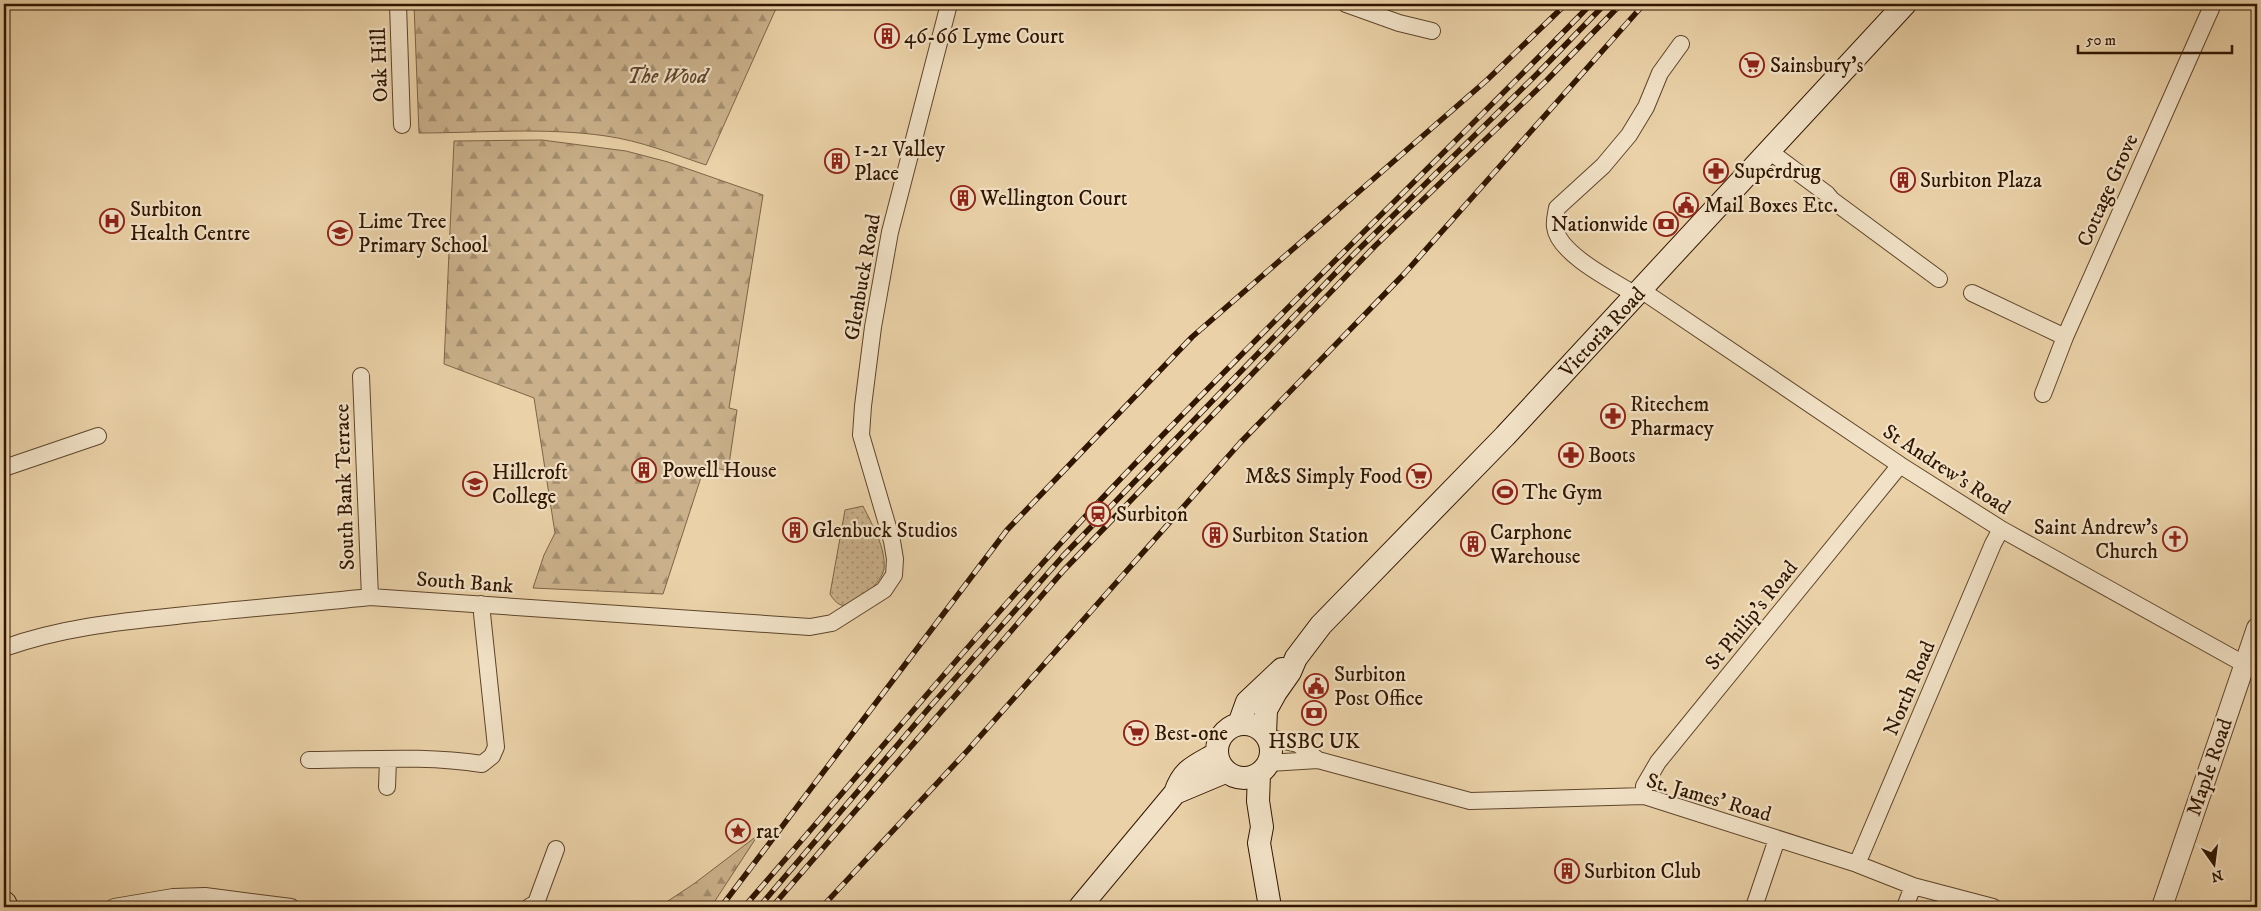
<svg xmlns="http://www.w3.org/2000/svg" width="2261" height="911" viewBox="0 0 2261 911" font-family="'IM FELL DW Pica',serif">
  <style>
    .grass { fill: url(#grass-dots); stroke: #7d6446 }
    .forest { fill: url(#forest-firs); stroke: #7d6446 }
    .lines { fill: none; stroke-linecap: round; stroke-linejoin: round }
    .minor-casing { stroke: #5e452a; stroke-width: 18 }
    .tertiary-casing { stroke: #5e452a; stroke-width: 22 }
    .secondary-casing { stroke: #301600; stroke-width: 24 }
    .primary-casing { stroke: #301600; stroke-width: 27 }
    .minor { stroke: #f1e1c6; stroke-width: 16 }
    .tertiary { stroke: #f1e1c6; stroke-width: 20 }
    .secondary { stroke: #f1e1c6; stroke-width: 22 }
    .primary { stroke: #ead1a7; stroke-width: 25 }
    .rail-casing { stroke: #301600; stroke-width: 5.5 }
    .rail { stroke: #f1e1c6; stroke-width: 4; stroke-dasharray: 11; stroke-linecap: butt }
    .labels { text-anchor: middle; stroke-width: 4.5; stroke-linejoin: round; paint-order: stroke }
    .poi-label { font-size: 21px; fill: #301600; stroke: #f1e1c6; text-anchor: start }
    .street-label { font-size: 21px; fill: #301600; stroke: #f1e1c6 }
    .park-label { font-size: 21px; font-style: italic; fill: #5e442a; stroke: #f1e1c6 }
  </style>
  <defs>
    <pattern id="grass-dots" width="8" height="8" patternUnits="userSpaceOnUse" patternTransform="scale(1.25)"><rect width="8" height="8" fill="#cab18b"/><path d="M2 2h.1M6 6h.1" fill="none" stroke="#a48f6f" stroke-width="1.8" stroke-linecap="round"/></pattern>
    <pattern id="forest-firs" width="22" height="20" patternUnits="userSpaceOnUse" patternTransform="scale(1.25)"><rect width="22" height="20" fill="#cab18b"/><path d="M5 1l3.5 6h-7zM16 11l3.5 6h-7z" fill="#a48f6f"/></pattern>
  </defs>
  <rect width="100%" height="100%" fill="#ead1a7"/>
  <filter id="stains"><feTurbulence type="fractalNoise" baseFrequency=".004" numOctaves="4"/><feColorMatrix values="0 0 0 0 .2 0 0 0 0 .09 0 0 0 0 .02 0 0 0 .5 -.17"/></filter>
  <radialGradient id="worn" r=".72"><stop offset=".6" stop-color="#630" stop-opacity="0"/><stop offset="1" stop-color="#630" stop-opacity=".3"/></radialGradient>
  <path class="grass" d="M 863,506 C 872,525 886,547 884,569 C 882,582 855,608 841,605 C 836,603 833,599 830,594 L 845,510 Z"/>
  <path class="forest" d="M 414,4 L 778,4 L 706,165 C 673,154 641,141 606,136 C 544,127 481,133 419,133 Z
    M 542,140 L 626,151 L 668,162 L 763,195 L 729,408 L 737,410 L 728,471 L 705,465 L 663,594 L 533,588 L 544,555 L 555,533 L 534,398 L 444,364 L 454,141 Z
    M 758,835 L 711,907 L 659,907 L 695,883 Z"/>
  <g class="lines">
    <defs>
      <path id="minor" d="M 398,4 L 402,125
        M 1346,4 L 1399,23 L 1432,31
        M 1769,151 L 1827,194 L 1832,200 L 1939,279
        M 1641,290 L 1900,465 L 2001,529 L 2244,664 L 2257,664
        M 1972,293 L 2065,337
        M 1636,295 C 1615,282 1558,254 1555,227 C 1554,221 1556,214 1557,208 L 1603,166 L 1629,135 L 1646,107 L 1660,73 L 1681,44
        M 361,376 L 370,597
        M 2043,394 L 2065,337 L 2213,4
        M 4,468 L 98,436
        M 4,648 C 60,628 116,622 176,616 C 240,609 305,604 370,597 L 810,627 L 832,623 L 884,590 L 894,575 L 895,559 L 892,541 L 861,435 L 863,406 L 873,327 L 890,232 L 949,4
        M 1267,737 L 1298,744 L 1318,760
        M 309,760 C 367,760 424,755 482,764 L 492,756 L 496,747 L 481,604
        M 1268,763 L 1318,760 L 1470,801 L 1644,796 L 1857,864 L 1913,886 L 1993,907
        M 387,787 L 388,760
        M 1644,796 L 1644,786 L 1658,762 L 1900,465
        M 1857,864 L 1993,544 L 2001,529
        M 114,907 L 173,897 L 205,896 L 291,907
        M 529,907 L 536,903 L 556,849
        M 1754,907 L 1777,839
        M 1905,907 L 1913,886"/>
      <path id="tertiary" d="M 2162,907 L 2257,628"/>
      <path id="secondary" d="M1217 751a27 27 0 1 1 54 0a27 27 0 1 1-54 0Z
        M 1239,724 L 1247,702 L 1282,669
        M 1265,734 L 1266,710 L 1276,692 L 1290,672 L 1296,658 L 1321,625 L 1505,436 L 1905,4
        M 1259,774 L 1258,801 L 1262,827 L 1259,843 L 1270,907
        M 1175,793 L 1225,772
        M 1080,907 L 1175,793 C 1183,769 1195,766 1216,754"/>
      <path id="primary" d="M 4,904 L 5,907"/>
    </defs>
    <use href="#minor" class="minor-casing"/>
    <use href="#tertiary" class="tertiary-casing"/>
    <use href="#secondary" class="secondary-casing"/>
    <use href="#primary" class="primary-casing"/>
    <use href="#minor" class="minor"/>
    <use href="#tertiary" class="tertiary"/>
    <use href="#secondary" class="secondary"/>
    <use href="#primary" class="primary"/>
    <defs>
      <path id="rail" d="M 721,907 L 1007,530 L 1192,337 L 1487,80 L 1566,4
        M 744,907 C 865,768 983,625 1109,491 C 1266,325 1432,167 1591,4
        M 759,907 L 929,708 L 1063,556 L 1351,257 L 1538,73 L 1605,4
        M 772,907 L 1064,570 L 1375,246 L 1547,80 L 1621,4
        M 822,907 L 968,750 L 1240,443 L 1405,273 L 1644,4"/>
    </defs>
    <use href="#rail" class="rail-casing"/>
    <use href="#rail" class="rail"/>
  </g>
  <defs>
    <symbol id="building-ring" viewBox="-11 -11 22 22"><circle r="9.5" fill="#f1e1c6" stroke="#8f2418" stroke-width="1.5"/><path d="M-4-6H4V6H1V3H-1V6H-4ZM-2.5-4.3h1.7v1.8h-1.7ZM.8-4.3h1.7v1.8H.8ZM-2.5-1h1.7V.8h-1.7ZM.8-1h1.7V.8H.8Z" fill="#8f2418"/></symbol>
    <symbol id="supermarket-ring" viewBox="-11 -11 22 22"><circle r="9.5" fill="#f1e1c6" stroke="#8f2418" stroke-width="1.5"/><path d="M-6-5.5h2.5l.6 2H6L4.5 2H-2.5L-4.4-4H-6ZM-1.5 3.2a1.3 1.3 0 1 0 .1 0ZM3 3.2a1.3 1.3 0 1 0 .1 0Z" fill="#8f2418"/></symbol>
    <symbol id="pharmacy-ring" viewBox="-11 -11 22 22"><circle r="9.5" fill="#f1e1c6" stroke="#8f2418" stroke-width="1.5"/><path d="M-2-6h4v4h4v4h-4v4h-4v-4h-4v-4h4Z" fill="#8f2418"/></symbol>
    <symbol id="civic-ring" viewBox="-11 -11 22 22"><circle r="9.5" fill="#f1e1c6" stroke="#8f2418" stroke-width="1.5"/><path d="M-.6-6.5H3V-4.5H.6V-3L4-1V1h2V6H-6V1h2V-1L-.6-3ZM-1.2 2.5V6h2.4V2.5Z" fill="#8f2418"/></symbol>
    <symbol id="hospital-ring" viewBox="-11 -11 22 22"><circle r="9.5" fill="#f1e1c6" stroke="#8f2418" stroke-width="1.5"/><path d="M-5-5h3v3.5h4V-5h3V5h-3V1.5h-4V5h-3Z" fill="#8f2418"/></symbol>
    <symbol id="bank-ring" viewBox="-11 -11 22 22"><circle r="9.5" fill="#f1e1c6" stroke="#8f2418" stroke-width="1.5"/><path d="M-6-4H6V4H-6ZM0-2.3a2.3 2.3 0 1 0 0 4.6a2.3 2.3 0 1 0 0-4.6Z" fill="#8f2418"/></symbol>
    <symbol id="school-ring" viewBox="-11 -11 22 22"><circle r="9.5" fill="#f1e1c6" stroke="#8f2418" stroke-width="1.5"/><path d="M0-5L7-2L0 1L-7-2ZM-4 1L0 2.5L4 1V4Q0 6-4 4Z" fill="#8f2418"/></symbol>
    <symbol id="university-ring" viewBox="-11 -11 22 22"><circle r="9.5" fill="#f1e1c6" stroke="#8f2418" stroke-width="1.5"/><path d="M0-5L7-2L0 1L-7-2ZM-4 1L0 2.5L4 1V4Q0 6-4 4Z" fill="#8f2418"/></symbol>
    <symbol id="stadium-ring" viewBox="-11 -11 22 22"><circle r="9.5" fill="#f1e1c6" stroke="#8f2418" stroke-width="1.5"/><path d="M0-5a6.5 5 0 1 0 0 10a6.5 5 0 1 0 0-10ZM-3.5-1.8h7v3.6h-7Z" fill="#8f2418"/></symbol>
    <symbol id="station-ring" viewBox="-11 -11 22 22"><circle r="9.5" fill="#f1e1c6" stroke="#8f2418" stroke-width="1.5"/><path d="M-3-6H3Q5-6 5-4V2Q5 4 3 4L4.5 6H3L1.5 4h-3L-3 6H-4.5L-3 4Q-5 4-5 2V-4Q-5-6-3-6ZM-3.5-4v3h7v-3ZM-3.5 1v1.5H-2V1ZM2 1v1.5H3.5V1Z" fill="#8f2418"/></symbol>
    <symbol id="church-ring" viewBox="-11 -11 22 22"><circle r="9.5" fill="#f1e1c6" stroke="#8f2418" stroke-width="1.5"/><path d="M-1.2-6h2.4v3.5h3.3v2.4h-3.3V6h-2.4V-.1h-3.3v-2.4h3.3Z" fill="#8f2418"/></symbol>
    <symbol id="sight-ring" viewBox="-11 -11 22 22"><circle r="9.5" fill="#f1e1c6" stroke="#8f2418" stroke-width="1.5"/><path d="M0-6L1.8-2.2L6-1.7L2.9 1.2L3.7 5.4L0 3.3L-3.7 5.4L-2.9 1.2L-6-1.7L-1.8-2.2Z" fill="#8f2418"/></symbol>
  </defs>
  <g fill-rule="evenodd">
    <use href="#building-ring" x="873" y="22" width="28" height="28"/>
    <use href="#supermarket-ring" x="1738" y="51" width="28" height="28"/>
    <use href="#building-ring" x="823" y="147" width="28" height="28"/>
    <use href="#pharmacy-ring" x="1702" y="157" width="28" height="28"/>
    <use href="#building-ring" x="1889" y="166" width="28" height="28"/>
    <use href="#building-ring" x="949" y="184" width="28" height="28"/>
    <use href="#civic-ring" x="1672" y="191" width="28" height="28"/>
    <use href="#hospital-ring" x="98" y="207" width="28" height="28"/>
    <use href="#bank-ring" x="1652" y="210" width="28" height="28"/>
    <use href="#school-ring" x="326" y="219" width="28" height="28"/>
    <use href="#pharmacy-ring" x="1599" y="402" width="28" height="28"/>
    <use href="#pharmacy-ring" x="1557" y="441" width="28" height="28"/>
    <use href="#building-ring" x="630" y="456" width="28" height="28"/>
    <use href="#supermarket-ring" x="1405" y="462" width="28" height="28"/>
    <use href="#university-ring" x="461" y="470" width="28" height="28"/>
    <use href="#stadium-ring" x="1491" y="478" width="28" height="28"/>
    <use href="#station-ring" x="1084" y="500" width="28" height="28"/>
    <use href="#building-ring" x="781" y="516" width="28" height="28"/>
    <use href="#building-ring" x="1201" y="521" width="28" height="28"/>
    <use href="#church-ring" x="2161" y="525" width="28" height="28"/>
    <use href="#building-ring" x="1459" y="530" width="28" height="28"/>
    <use href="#civic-ring" x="1302" y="672" width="28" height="28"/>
    <use href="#bank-ring" x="1300" y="699" width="28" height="28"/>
    <use href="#supermarket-ring" x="1122" y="719" width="28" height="28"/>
    <use href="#sight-ring" x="724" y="817" width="28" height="28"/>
    <use href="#building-ring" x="1553" y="857" width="28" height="28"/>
  </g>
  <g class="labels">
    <g class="poi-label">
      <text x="904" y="43">46-66 Lyme Court</text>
      <text x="1770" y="72">Sainsbury's</text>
      <text x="854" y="156">1-21 Valley<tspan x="854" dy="24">Place</tspan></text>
      <text x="1734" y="178">Superdrug</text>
      <text x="1920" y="187">Surbiton Plaza</text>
      <text x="980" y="205">Wellington Court</text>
      <text x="1704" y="212">Mail Boxes Etc.</text>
      <text x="130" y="216">Surbiton<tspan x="130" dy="24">Health Centre</tspan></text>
      <text x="358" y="228">Lime Tree<tspan x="358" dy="24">Primary School</tspan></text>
      <text x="1648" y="231" text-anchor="end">Nationwide</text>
      <text x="1630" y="411">Ritechem<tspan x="1630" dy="24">Pharmacy</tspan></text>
      <text x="1588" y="462">Boots</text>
      <text x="662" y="477">Powell House</text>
      <text x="492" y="479">Hillcroft<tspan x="492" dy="24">College</tspan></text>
      <text x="1402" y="483" text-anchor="end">M&amp;S Simply Food</text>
      <text x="1522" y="499">The Gym</text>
      <text x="1116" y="521">Surbiton</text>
      <text x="2158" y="534" text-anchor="end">Saint Andrew's<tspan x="2158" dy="24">Church</tspan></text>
      <text x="812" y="537">Glenbuck Studios</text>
      <text x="1490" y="539">Carphone<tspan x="1490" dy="24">Warehouse</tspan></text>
      <text x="1232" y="542">Surbiton Station</text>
      <text x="1334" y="681">Surbiton<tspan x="1334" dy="24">Post Office</tspan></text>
      <text x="1154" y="740">Best-one</text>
      <text x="1314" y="748" text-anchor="middle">HSBC UK</text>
      <text x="756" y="838">rat</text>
      <text x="1584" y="878">Surbiton Club</text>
    </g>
    <g class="street-label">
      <text transform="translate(379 65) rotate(-92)" y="7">Oak Hill</text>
      <text transform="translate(2107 190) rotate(-66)" y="7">Cottage Grove</text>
      <text transform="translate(862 277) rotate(-80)" y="7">Glenbuck Road</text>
      <text transform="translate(1602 332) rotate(-47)" y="7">Victoria Road</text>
      <text transform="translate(1947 469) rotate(33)" y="7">St Andrew's Road</text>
      <text transform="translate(344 487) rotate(-92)" y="7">South Bank Terrace</text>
      <text transform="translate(465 582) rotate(4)" y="7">South Bank</text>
      <text transform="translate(1751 615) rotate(-51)" y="7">St Philip's Road</text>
      <text transform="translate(1909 688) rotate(-67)" y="7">North Road</text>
      <text transform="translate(2209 767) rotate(-71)" y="7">Maple Road</text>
      <text transform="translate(1709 797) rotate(16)" y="7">St. James' Road</text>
    </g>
    <g class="park-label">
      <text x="667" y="83">The Wood</text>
    </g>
  </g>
  <rect width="2261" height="911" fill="none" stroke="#ead1a7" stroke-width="20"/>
  <rect x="5" y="5" width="2251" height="901" fill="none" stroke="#301600" stroke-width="2.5"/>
  <rect x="10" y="10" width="2241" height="891" fill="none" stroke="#301600"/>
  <g transform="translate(2214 864) rotate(166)" stroke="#f1e1c6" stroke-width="4" paint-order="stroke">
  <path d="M0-4L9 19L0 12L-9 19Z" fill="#301600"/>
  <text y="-8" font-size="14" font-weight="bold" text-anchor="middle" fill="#301600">N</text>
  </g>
  <path d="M2078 45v8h154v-8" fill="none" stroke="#301600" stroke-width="2.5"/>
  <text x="2086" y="45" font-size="15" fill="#301600" stroke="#f1e1c6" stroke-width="4" paint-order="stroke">50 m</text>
  <rect width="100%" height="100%" filter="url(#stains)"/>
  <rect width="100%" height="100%" fill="url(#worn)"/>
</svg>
